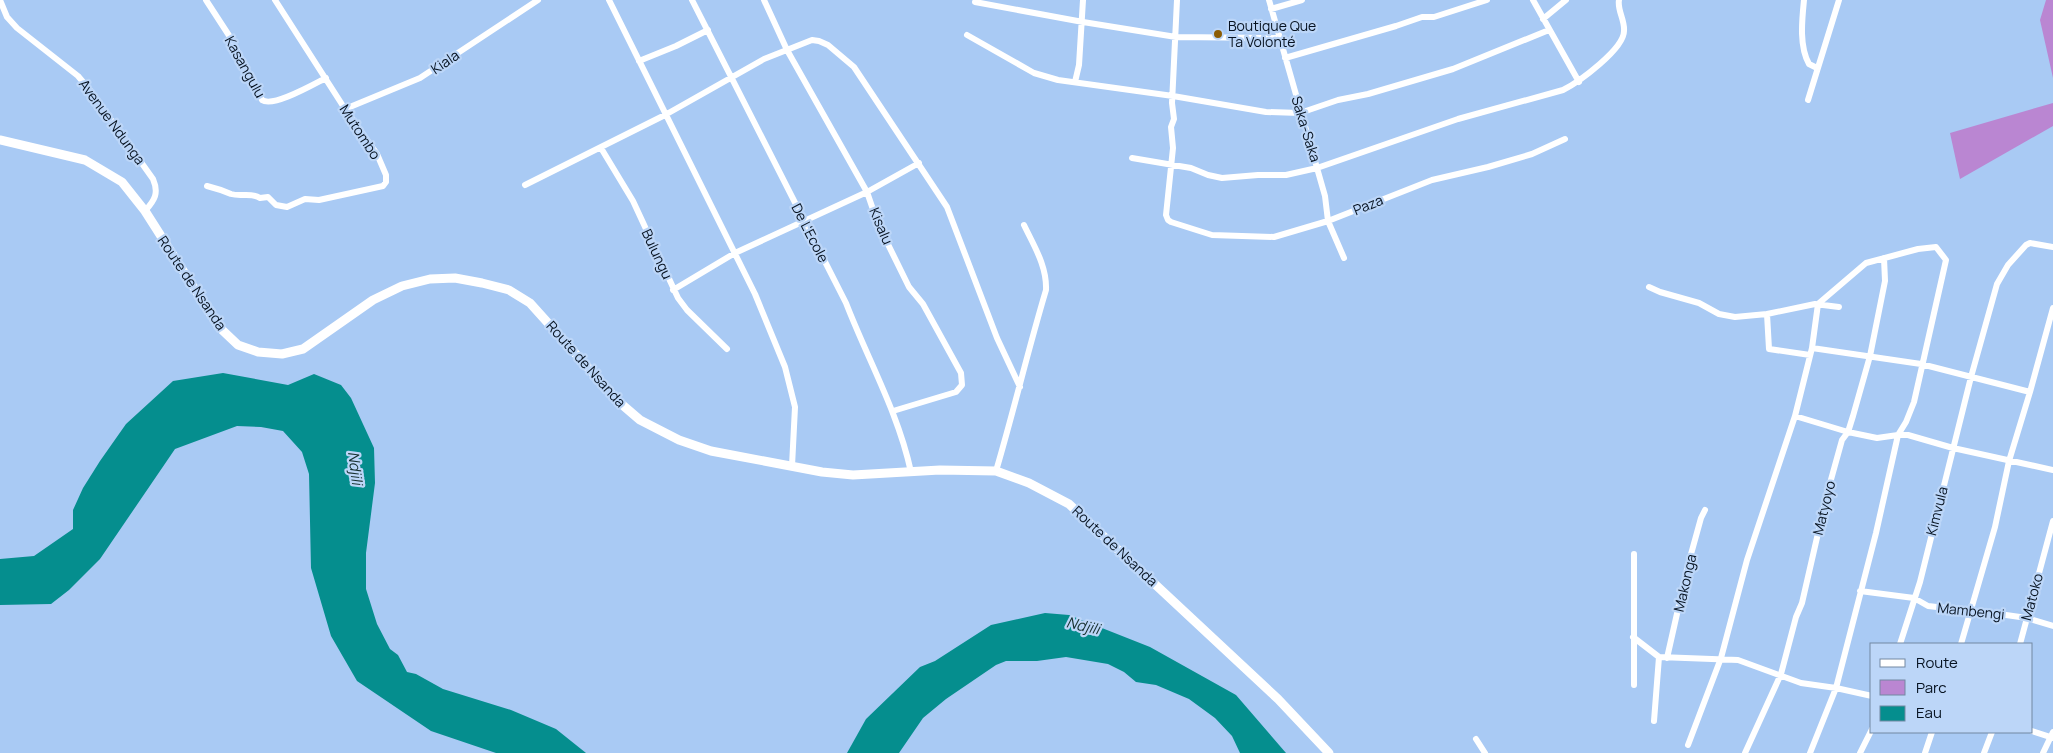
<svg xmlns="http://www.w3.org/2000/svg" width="2053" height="753" viewBox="0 0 2053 753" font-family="Manrope,sans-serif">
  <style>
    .green { fill: #ba86d2 }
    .water { fill: #058e8e }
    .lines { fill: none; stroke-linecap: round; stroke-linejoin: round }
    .street { stroke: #fff; stroke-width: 6 }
    .secondary { stroke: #fff; stroke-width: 9 }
    .poi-dot { fill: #8c5d05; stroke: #bcd6f8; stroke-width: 2 }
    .labels { text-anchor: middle; stroke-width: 4.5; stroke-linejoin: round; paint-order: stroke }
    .poi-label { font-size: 14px; fill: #061220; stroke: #bcd6f8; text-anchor: start }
    .street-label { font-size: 14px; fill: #061220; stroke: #bcd6f8 }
    .water-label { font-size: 15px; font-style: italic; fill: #17302f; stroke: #bcd6f8 }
  </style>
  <rect width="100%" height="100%" fill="#a9caf4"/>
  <path class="green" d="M 2046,0 L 2053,0 L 2053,78 L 2040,20 Z
    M 2053,103 L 2053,126 L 1960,179 L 1950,133 Z"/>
  <path class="water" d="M 223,373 L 288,385 L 314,374 L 341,385 L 351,398 L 374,448 L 375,483 L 366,553 L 366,589 L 377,624 L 390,649 L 398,655 L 407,672 L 416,674 L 443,689 L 511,710 L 556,729 L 586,753 L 496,753 L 431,731 L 357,681 L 331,636 L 311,568 L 309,474 L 302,452 L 283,431 L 261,427 L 237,426 L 175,449 L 100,559 L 69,590 L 51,604 L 0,605 L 0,559 L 34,556 L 73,529 L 73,510 L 83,488 L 100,461 L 126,424 L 173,381 Z
    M 1045,613 L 1069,615 L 1150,647 L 1236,695 L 1286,753 L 1240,753 L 1232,736 L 1215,718 L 1189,699 L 1156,685 L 1136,682 L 1124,672 L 1108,664 L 1066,657 L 1037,661 L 1006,661 L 996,665 L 946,699 L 923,718 L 899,753 L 847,753 L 866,719 L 920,667 L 935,661 L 991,625 Z"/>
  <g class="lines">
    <path class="street" d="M 0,0 L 7,17 L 17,28 L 78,76 L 89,89 L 153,179 C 159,193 155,200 145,211
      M 206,0 L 230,37 L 262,100 C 273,108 314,84 326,78
      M 609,0 L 755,294 L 785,367 L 795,407 L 792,466
      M 692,0 L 846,303 C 868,360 898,412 911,472
      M 764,0 L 787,50 L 867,192 L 878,224 L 909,287 L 923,304 L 961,373 L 962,385 L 956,392 L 893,411
      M 1177,0 L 1172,103 L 1174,119 L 1171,127 L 1173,148 L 1166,215 L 1168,220 L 1171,222 L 1212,235 L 1274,237 L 1328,221 L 1432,180 L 1488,167 L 1532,154 L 1565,139
      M 1269,0 L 1325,196 L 1328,221 L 1344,258
      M 1533,0 L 1579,82
      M 1804,0 C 1802,20 1799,46 1809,64 L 1817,68
      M 975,2 L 1083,22 L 1176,37 L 1279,38
      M 1271,9 L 1302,0
      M 1543,19 L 1566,0
      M 967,35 L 1034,73 L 1058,80 L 1173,96 L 1266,112 L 1300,113 L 1338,100 L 1368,94 L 1453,69 L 1549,30
      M 1285,58 L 1396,26 L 1422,17 L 1434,17 L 1487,0
      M 639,61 L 676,46 L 708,30
      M 1075,82 L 1079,65 L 1083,0
      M 1808,100 L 1839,0
      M 345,109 L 420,78 L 538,0
      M 601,148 L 633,201 L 678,298 L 687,310 L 727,349
      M 1132,158 L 1191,168 L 1208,175 L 1222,178 L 1258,175 L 1286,175 L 1317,168 L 1458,119 L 1563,90 C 1579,82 1624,49 1624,31 C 1625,20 1617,10 1619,0
      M 525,185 L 665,115 L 764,59 L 812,40 L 819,41 L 828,45 L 854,67 L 947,207 L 997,338 L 1020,387
      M 207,186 C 215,188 224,191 231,194 C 241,197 251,192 260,198 L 268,197 L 276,205 L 287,207 L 305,199 L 319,200 L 383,186 L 386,182 L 386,175 L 377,154 L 345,109 L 275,0
      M 1649,287 L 1660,292 L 1699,303 L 1719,314 L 1735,317 L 1767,314 L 1769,349 L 1810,355
      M 673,290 L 735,253 L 867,192 L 919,163
      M 1767,314 L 1815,304 L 1839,307
      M 1812,348 L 1921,364 L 2030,392
      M 1795,416 L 1848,432 L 1877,438 L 1898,435 L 1908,435 L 1953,448 L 2053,470
      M 996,471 C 1014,410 1028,350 1046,290 C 1047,266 1034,246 1024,225
      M 1634,554 L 1634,685
      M 1860,591 L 1914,598 L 1928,606 L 1999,614 L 2027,618 L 2053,626
      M 1633,637 L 1659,657 L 1738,660 L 1801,683 L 1836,688 L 1872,696
      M 1900,644 L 1920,582 L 1971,377 L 1997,284 L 2008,265 L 2026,245 L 2030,243 L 2053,247
      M 1961,644 L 1995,527 L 2009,461 L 2030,392 L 2053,308
      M 2020,644 L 2053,521
      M 1667,658 L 1688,565 L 1701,518 L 1705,510
      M 1654,721 L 1659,657
      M 2032,731 L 2053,738
      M 1476,739 L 1485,753
      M 1688,745 L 1721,658 L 1747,560 L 1795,416 L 1812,348 L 1818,304 L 1866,263 L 1918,249 L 1936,247 L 1946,260 L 1914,402 L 1906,422 L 1898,435 L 1876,533 L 1836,688 L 1810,753
      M 1745,753 L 1781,674 L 1796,617 L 1802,603 L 1827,494 L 1842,440 L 1848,432 L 1853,416 L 1870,356 L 1885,281 L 1884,258
      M 1860,753 L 1872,729
      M 1925,753 L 1932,732
      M 1984,753 L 1992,732
      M 2043,753 L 2053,732"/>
    <path class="secondary" d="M 0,140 L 85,160 L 122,182 L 145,211 L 219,327 L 238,345 L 258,352 L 282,354 L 303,349 L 373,300 L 402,286 L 430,279 L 455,278 L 482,283 L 509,290 L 530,303 L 619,402 L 640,420 L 679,440 L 711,451 L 822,472 L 853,475 L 940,470 L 996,471 L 1029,483 L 1069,504 L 1278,699 L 1329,753"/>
  </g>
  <circle class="poi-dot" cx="1218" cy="34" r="5"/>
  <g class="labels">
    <g class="poi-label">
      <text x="1228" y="31">Boutique Que<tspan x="1228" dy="16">Ta Volonté</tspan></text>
    </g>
    <g class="street-label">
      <text transform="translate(445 62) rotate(-34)" y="5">Kiala</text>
      <text transform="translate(245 67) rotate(61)" y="5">Kasangulu</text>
      <text transform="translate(112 122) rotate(54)" y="5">Avenue Ndunga</text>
      <text transform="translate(1306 129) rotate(73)" y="5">Saka-Saka</text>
      <text transform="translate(360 132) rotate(57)" y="5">Mutombo</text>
      <text transform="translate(1368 205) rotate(-22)" y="5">Paza</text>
      <text transform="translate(881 226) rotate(67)" y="5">Kisalu</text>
      <text transform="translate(810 233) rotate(63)" y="5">De L'Ecole</text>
      <text transform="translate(657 254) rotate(65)" y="5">Bulungu</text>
      <text transform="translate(192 283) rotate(56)" y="5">Route de Nsanda</text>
      <text transform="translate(586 364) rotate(48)" y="5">Route de Nsanda</text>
      <text transform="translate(1824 508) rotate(-76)" y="5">Matyoyo</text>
      <text transform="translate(1937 511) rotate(-76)" y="5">Kimvula</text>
      <text transform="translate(1115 546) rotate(43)" y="5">Route de Nsanda</text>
      <text transform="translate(1685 583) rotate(-77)" y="5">Makonga</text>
      <text transform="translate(2032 597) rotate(-75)" y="5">Matoko</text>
      <text transform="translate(1971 611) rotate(6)" y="5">Mambengi</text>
    </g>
    <g class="water-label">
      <text transform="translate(355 468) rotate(83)" y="5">Ndjili</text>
      <text transform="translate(1083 626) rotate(13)" y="5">Ndjili</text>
    </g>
  </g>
  <rect x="1870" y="643" width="162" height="90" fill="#bcd6f8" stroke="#7388a2"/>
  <rect x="1880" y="659" width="25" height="8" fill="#ffffff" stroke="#7388a2"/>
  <text x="1916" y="668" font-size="15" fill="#061220">Route</text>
  <rect x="1880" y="680" width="25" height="15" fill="#ba86d2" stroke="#7388a2"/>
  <text x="1916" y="693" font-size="15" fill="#061220">Parc</text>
  <rect x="1880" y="706" width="25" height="15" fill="#058e8e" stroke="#7388a2"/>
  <text x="1916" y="718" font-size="15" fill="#061220">Eau</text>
</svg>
